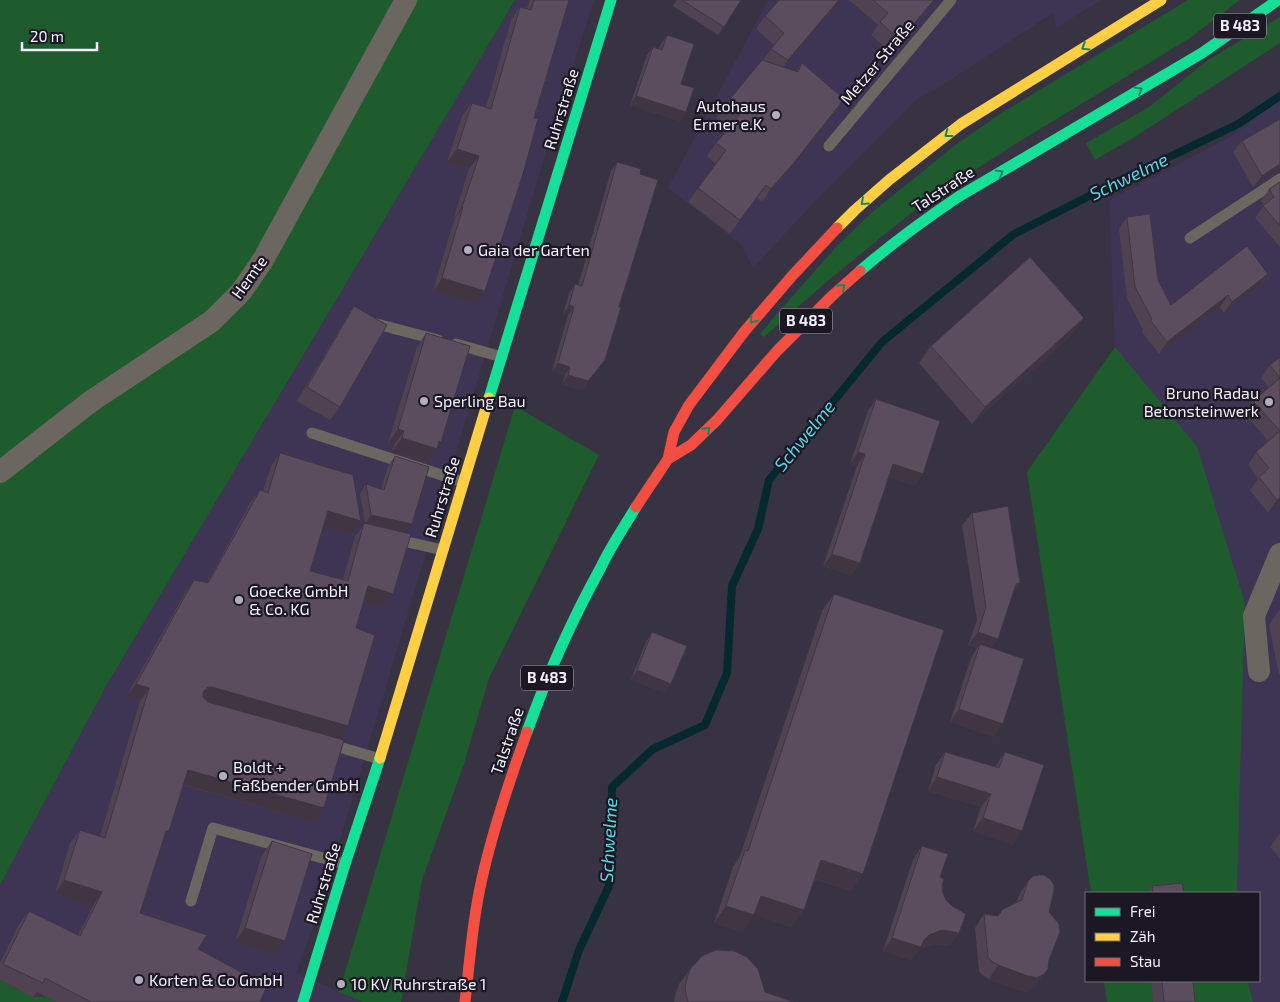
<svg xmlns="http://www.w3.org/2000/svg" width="1280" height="1002" viewBox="0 0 1280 1002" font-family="'Exo 2',sans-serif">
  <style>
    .built { fill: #3e3554 }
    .green { fill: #1e5b2d }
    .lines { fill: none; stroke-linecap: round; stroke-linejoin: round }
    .stream { stroke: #05292f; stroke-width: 8 }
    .lane { stroke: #6c6661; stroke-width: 11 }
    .street { stroke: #6c6661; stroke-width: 22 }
    .fast { stroke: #16e098; stroke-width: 11 }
    .slow { stroke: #ffcf43; stroke-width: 11 }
    .jam { stroke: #f24e42; stroke-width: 11 }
    .wall { fill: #4f4251 }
    .shaded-wall { fill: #403642 }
    .building { fill: #5c4d5e; stroke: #403642 }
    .oneway { stroke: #188664 }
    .poi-dot { fill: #b2aebd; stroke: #1b1824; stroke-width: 2 }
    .labels { text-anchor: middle; stroke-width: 4.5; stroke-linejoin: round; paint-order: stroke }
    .shield { fill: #1b1824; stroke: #b2afbd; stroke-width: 1 }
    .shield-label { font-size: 15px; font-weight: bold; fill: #f3f0fe }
    .street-label { font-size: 16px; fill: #f3f0fe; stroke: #1b1824 }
    .poi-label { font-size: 16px; fill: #f3f0fe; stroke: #1b1824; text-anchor: start }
    .water-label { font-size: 18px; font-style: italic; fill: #58d8e7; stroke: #1b1824 }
  </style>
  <rect width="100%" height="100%" fill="#383343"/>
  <path class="built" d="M 515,0 L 594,0 L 554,125 L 319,910 L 296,973 L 363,1002 L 0,1002 L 0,885 L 106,686 Z
    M 768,0 L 1101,0 L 1056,28 L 1053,13 L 935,90 L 917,99 L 817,199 L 753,268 L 742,245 L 668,188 Z
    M 1280,99 L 1280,1002 L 1253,1002 L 1248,981 L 1259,981 L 1259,893 L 1237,893 L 1245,603 L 1197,446 L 1115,347 L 1109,200 L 1229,138 Z"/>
  <path class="green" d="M 0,0 L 515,0 L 106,686 L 0,885 Z
    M 1188,0 L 1240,0 L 1190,38 L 1017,143 L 967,175 L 911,213 L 824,284 L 764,337 L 760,334 L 775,316 L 835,248 L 870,214 L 954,146 L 1000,114 Z
    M 1280,17 L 1280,43 L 1133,138 L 1095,160 L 1086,143 L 1149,107 L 1208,60 Z
    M 1115,347 L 1197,446 L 1245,603 L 1237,893 L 1091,893 L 1027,472 Z
    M 515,406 L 599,455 L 489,678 L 464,764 L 422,880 L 401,1002 L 363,1002 L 339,992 Z
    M 0,980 L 33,997 L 47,997 L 56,1002 L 0,1002 Z
    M 1104,981 L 1248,981 L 1253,1002 L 1107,1002 Z"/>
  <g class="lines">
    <path class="stream" d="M 562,1002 L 579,950 L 609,886 L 612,787 L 653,749 L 705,725 L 727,673 L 732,586 L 758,529 L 769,480 L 882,342 L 1014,234 L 1117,182 L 1238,124 L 1280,96"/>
    <path class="lane" d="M 829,146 L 951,0
      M 1190,238 L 1280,179
      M 373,323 L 438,340
      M 456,344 L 502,357
      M 312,433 L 463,482
      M 394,539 L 443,550
      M 329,744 L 380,759
      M 191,901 L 213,828 L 345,864"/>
    <path class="street" d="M 0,472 L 90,402 L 212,321 L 241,292 L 263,260 L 406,0
      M 1259,671 L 1254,616 L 1280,554"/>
    <path class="fast" d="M 860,271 C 891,244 924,220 958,197 L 1202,53 L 1278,0
      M 489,398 L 611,0
      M 527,732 C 547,675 572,620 601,567 C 611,546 624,527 636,507
      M 303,1002 L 345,864 L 380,758"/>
    <path class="slow" d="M 837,228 L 855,210 L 889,180 L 961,124 L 1161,0
      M 380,758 L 489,398"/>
    <path class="jam" d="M 668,459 L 691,445 L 717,420 L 777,351 L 833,295 L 860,271
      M 636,507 L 668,459 L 674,432 L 689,405 L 744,332 L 792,276 L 837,228
      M 465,1002 C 470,959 473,916 483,874 C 494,826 510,779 527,732"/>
  </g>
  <path class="wall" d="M 530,0 L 569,0 L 485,291 L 476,304 L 433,291 L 454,220 L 453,220 L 469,169 L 447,162 L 462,116 L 472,103 L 486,107 L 511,20 L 520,7 L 527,8 Z
    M 677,0 L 741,0 L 718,35 L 673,6 Z
    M 841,0 L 784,67 L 796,71 L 802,63 L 844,99 L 835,113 L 787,173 L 762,202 L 757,198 L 730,234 L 688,202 L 716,164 L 707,156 L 716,143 L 729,128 L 716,118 L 726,104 L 763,60 L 774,45 L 756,29 L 765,16 Z
    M 849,0 L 934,0 L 928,8 L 891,53 L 871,35 L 878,25 Z
    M 667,35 L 681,84 L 686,112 L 680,121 L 630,105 L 647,55 L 653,47 L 659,49 L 661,44 Z
    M 1242,141 L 1276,173 L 1253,187 L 1233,152 Z
    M 617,162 L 640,174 L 619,307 L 605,360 L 582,390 L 562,384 L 565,375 L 552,371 L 568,315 L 563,314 L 569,293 L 575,284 L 578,285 L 611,171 Z
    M 1280,182 L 1280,247 L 1255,218 L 1264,205 L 1261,201 L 1269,189 Z
    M 1127,217 L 1171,305 L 1268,274 L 1260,285 L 1224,313 L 1220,307 L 1159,354 L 1142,332 L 1143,330 L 1127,298 L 1119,229 Z
    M 354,306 L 340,407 L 330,420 L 297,401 L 345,320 Z
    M 426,333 L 441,442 L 427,462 L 392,451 L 394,445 L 388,443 L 417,347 Z
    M 1072,335 L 972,424 L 919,363 L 931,346 Z
    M 1280,357 L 1280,502 L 1268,513 L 1250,490 L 1258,479 L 1248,465 L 1256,452 L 1268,441 L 1244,413 L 1253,401 L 1269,388 L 1261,378 L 1270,365 Z
    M 876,399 L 915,486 L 889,477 L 860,563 L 851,575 L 823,566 L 857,466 L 850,464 L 868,411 Z
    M 280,453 L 361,521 L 352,534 L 324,526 L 310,571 L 343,579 L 355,537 L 365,523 L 360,494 L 366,484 L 381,489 L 388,466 L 395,456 L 406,533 L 393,594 L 384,607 L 363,601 L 356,628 L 348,726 L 339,739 L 324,808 L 315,822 L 183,785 L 169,831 L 163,840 L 140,913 L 198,949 L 260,1002 L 56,1002 L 37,992 L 33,997 L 0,980 L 0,963 L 19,924 L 29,911 L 78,935 L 93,906 L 55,894 L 70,843 L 80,830 L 100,836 L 140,701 L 126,697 L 185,593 L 194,580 L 207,583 L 250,503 L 260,490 L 263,491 L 271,466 Z
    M 972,513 L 1020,583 L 1013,593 L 998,639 L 991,648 L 994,737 L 950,722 L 971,658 L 977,648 L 968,645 L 977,620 L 962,526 Z
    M 834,594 L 851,891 L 814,879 L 792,927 L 754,914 L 742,932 L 714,923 L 733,867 L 740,856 L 822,611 Z
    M 1280,609 L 1280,675 L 1279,675 L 1269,625 Z
    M 652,632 L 665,693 L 631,679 L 646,642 Z
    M 945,752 L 995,767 L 1005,752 L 1013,845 L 973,831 L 981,807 L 928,791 L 936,765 Z
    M 1280,833 L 1280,859 L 1270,847 Z
    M 272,841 L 285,941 L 275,954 L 235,942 L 262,855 Z
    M 922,846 L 940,877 L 943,893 L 959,933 L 949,946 L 933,944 L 919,949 L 911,960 L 883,951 L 913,860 Z
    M 1028,881 L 1049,912 L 1038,982 L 1034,987 L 1027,992 L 1018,990 L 989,979 L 982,975 L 979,971 L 975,928 L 984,914 L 998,916 L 1016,903 L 1019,895 Z
    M 1152,886 L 1184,893 L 1147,893 Z
    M 691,968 L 765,992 L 794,1002 L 674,1002 L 676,992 L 679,984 Z
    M 1151,981 L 1193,981 L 1195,1002 L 1153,1002 Z"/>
  <path class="shaded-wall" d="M 839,0 L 841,0 L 779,73 L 788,60 Z
    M 934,0 L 928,8 L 891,53 L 900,40 Z
    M 636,96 L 686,112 L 680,121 L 630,105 Z
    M 844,99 L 835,113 L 787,173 L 762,202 L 771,189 Z
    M 457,149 L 479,156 L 469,169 L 447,162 Z
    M 1280,164 L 1280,172 L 1276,173 L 1253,187 L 1262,176 Z
    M 766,185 L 757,198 L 730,234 L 740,220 Z
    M 462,207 L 463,207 L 454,220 L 453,220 Z
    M 1268,274 L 1260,285 L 1224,313 L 1232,302 Z
    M 442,278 L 485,291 L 476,304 L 433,291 Z
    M 1228,295 L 1220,307 L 1159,354 L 1167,342 Z
    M 569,305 L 574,307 L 568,315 L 563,314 Z
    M 1084,318 L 1072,335 L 972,424 L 985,407 Z
    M 605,360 L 582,390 L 562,384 L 568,375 Z
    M 558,363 L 570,367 L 565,375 L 552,371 Z
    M 398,429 L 404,431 L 394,445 L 388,443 Z
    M 402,438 L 439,441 L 441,442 L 427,462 L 392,451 Z
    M 858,452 L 865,454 L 857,466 L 850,464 Z
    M 893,464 L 923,474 L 915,486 L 885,476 Z
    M 1280,498 L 1280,502 L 1268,513 L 1277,500 Z
    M 328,511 L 361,521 L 352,534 L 318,524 Z
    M 371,515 L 412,524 L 406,534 L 365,524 Z
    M 832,554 L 860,563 L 851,575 L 823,566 Z
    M 1020,583 L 1011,597 L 1016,584 Z
    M 368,586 L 393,594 L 384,607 L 358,600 Z
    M 978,632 L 998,639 L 988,652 L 980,644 L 977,648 L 968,645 Z
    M 637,670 L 671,684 L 665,693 L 631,679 Z
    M 136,684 L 149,688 L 140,701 L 126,697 Z
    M 208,687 L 212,687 L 348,726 L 339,739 L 203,701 L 203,692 Z
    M 959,709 L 1003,724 L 994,737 L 950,722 Z
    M 188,770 L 324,808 L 315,822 L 178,783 Z
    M 937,777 L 991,794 L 981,807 L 928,791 Z
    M 983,818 L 1022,831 L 1013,845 L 973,831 Z
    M 166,831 L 169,831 L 160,845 Z
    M 821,860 L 863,874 L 851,891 L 809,877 Z
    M 64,880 L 102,892 L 93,906 L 55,894 Z
    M 761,896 L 804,910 L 792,927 L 749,913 Z
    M 726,906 L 754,915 L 742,932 L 714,923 Z
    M 245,928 L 285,941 L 275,954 L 235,942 Z
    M 942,930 L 959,933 L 949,946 L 933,944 L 919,949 L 911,960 L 883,951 L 892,938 L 924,940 L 929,935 Z
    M 998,965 L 1048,969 L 1034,987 L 1027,992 L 1018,990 L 989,979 Z"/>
  <path class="building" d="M 534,0 L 569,0 L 534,118 L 538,119 L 523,174 L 485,291 L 442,278 L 463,207 L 462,207 L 479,156 L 457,149 L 472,103 L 491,109 L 520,7 L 531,10 Z
    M 682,0 L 741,0 L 724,27 Z
    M 779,0 L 839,0 L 788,60 L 771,49 L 784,33 L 765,16 Z
    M 873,0 L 934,0 L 900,40 L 880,22 L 888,13 Z
    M 667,35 L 694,44 L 681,84 L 694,88 L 686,112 L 636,96 L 653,47 L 662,50 Z
    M 762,60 L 798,72 L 802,63 L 844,99 L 797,159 L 771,189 L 766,185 L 740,220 L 698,188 L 726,150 L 716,143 L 740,115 L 726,104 Z
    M 1280,119 L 1280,164 L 1262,176 L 1242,141 Z
    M 617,162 L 641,169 L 640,174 L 658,180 L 619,307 L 621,307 L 605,360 L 588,381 L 568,375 L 570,367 L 558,363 L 574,307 L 569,305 L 575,284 L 582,286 Z
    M 1280,182 L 1280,226 L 1263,206 L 1274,197 L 1269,189 Z
    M 1150,214 L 1158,280 L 1171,305 L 1247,246 L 1268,274 L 1232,302 L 1228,295 L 1167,342 L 1150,320 L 1152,319 L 1135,287 L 1127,217 Z
    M 1030,257 L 1084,318 L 985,407 L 931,346 Z
    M 354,306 L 387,325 L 340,407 L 307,387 Z
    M 426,333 L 470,346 L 441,442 L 439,441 L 437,449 L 402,438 L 404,431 L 398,429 Z
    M 1280,357 L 1280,378 L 1270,365 Z
    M 1280,378 L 1280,498 L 1277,500 L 1259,477 L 1269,468 L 1256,452 L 1280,431 L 1253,401 Z
    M 876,399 L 940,421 L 923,474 L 893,464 L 860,563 L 832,554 L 865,454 L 858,452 Z
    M 280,453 L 353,475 L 361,521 L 328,511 L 310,571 L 348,581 L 364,523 L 411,534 L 393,594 L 368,586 L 356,628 L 375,635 L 348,726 L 212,687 L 208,687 L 203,692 L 203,697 L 208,702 L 344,740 L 324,808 L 188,770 L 169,831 L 166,831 L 140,913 L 207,935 L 198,949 L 267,986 L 260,1002 L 91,1002 L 45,978 L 43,983 L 3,964 L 29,911 L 80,936 L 102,892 L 64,880 L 80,830 L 105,838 L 149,688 L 136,684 L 194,580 L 208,583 L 260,490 L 268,493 Z
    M 395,456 L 429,467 L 412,524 L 371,515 L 366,484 L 384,490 Z
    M 1008,506 L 1020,583 L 1016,584 L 998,639 L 978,632 L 986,607 L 972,513 Z
    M 834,594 L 944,630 L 863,874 L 821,860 L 804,910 L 761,896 L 754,915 L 726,906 L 745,850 L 748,851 Z
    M 652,632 L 687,646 L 671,684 L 637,670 Z
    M 980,644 L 1024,659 L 1003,724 L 959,709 Z
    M 945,752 L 999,768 L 1005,752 L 1044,765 L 1022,831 L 983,818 L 991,794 L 937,777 Z
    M 272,841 L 312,854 L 285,941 L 245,928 Z
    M 922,846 L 948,854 L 940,877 L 944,879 L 942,885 L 943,893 L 946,900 L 951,905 L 966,914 L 959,933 L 942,930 L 929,935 L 924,940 L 921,947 L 892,938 Z
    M 1039,875 L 1044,875 L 1050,879 L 1054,885 L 1054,890 L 1049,912 L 1059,924 L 1060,932 L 1049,960 L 1048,969 L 1044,974 L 1037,978 L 1028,976 L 998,965 L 991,961 L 988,957 L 984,914 L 998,916 L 1003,909 L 1022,900 L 1028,881 L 1033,876 Z
    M 1182,883 L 1184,893 L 1153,893 L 1152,886 Z
    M 716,950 L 734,951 L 747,957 L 758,969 L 765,992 L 794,1002 L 688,1002 L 686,995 L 685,988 L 688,975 L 691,968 L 702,956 Z
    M 1162,981 L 1193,981 L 1195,1002 L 1164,1002 Z"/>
  <defs><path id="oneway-chevron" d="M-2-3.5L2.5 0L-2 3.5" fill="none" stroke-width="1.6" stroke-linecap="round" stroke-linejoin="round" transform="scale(1.25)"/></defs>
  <g class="oneway">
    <use href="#oneway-chevron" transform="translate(1085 47) rotate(148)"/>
    <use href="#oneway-chevron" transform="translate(1139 90) rotate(-31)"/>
    <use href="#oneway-chevron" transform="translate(948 134) rotate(143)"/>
    <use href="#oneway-chevron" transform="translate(1000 173) rotate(-31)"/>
    <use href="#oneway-chevron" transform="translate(864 202) rotate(138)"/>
    <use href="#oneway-chevron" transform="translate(842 287) rotate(-42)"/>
    <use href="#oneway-chevron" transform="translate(753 320) rotate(129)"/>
    <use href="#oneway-chevron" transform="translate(707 430) rotate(-45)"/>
  </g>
  <g class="poi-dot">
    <circle cx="776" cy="115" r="5"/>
    <circle cx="468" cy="250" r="5"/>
    <circle cx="424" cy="401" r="5"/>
    <circle cx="1269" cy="402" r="5"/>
    <circle cx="239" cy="600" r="5"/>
    <circle cx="223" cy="776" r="5"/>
    <circle cx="139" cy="980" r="5"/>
    <circle cx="341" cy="984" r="5"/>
  </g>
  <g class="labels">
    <g class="shield">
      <rect x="1214" y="13.5" width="52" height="25" rx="4"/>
      <rect x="780" y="308.5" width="52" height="25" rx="4"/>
      <rect x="521" y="665.5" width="52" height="25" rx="4"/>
    </g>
    <g class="shield-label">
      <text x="1240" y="31">B 483</text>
      <text x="806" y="326">B 483</text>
      <text x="547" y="683">B 483</text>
    </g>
    <g class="street-label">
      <text transform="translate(877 62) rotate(-50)" y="6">Metzer Straße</text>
      <text transform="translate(561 109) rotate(-73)" y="6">Ruhrstraße</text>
      <text transform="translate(943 189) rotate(-33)" y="6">Talstraße</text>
      <text transform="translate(249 277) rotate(-54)" y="6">Hemte</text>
      <text transform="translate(442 497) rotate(-73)" y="6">Ruhrstraße</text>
      <text transform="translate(507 741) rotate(-71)" y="6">Talstraße</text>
      <text transform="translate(323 883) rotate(-73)" y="6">Ruhrstraße</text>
    </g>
    <g class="poi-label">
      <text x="766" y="112" text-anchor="end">Autohaus<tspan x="766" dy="18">Ermer e.K.</tspan></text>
      <text x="478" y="256">Gaia der Garten</text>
      <text x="1259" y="399" text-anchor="end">Bruno Radau<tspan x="1259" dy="18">Betonsteinwerk</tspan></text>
      <text x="434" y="407">Sperling Bau</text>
      <text x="249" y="597">Goecke GmbH<tspan x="249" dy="18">&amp; Co. KG</tspan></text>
      <text x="233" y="773">Boldt +<tspan x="233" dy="18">Faßbender GmbH</tspan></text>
      <text x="149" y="986">Korten &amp; Co GmbH</text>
      <text x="351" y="990">10 KV Ruhrstraße 1</text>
    </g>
    <g class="water-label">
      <text transform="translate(1129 177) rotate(-26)" y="6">Schwelme</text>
      <text transform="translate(805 436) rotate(-51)" y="6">Schwelme</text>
      <text transform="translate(609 840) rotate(-87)" y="6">Schwelme</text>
    </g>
  </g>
  <rect x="1085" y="892" width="175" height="90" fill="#1b1824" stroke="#716e7b"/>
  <rect x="1095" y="908" width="25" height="8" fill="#16e098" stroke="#716e7b"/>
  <text x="1130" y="917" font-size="15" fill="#f3f0fe">Frei</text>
  <rect x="1095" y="933" width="25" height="8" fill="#ffcf43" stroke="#716e7b"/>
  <text x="1130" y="942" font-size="15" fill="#f3f0fe">Zäh</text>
  <rect x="1095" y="958" width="25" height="8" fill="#f24e42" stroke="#716e7b"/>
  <text x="1130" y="967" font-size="15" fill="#f3f0fe">Stau</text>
  <path d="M22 42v8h75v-8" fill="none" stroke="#f3f0fe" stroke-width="2.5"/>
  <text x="30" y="42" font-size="15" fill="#f3f0fe" stroke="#1b1824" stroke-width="4" paint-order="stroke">20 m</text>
</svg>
